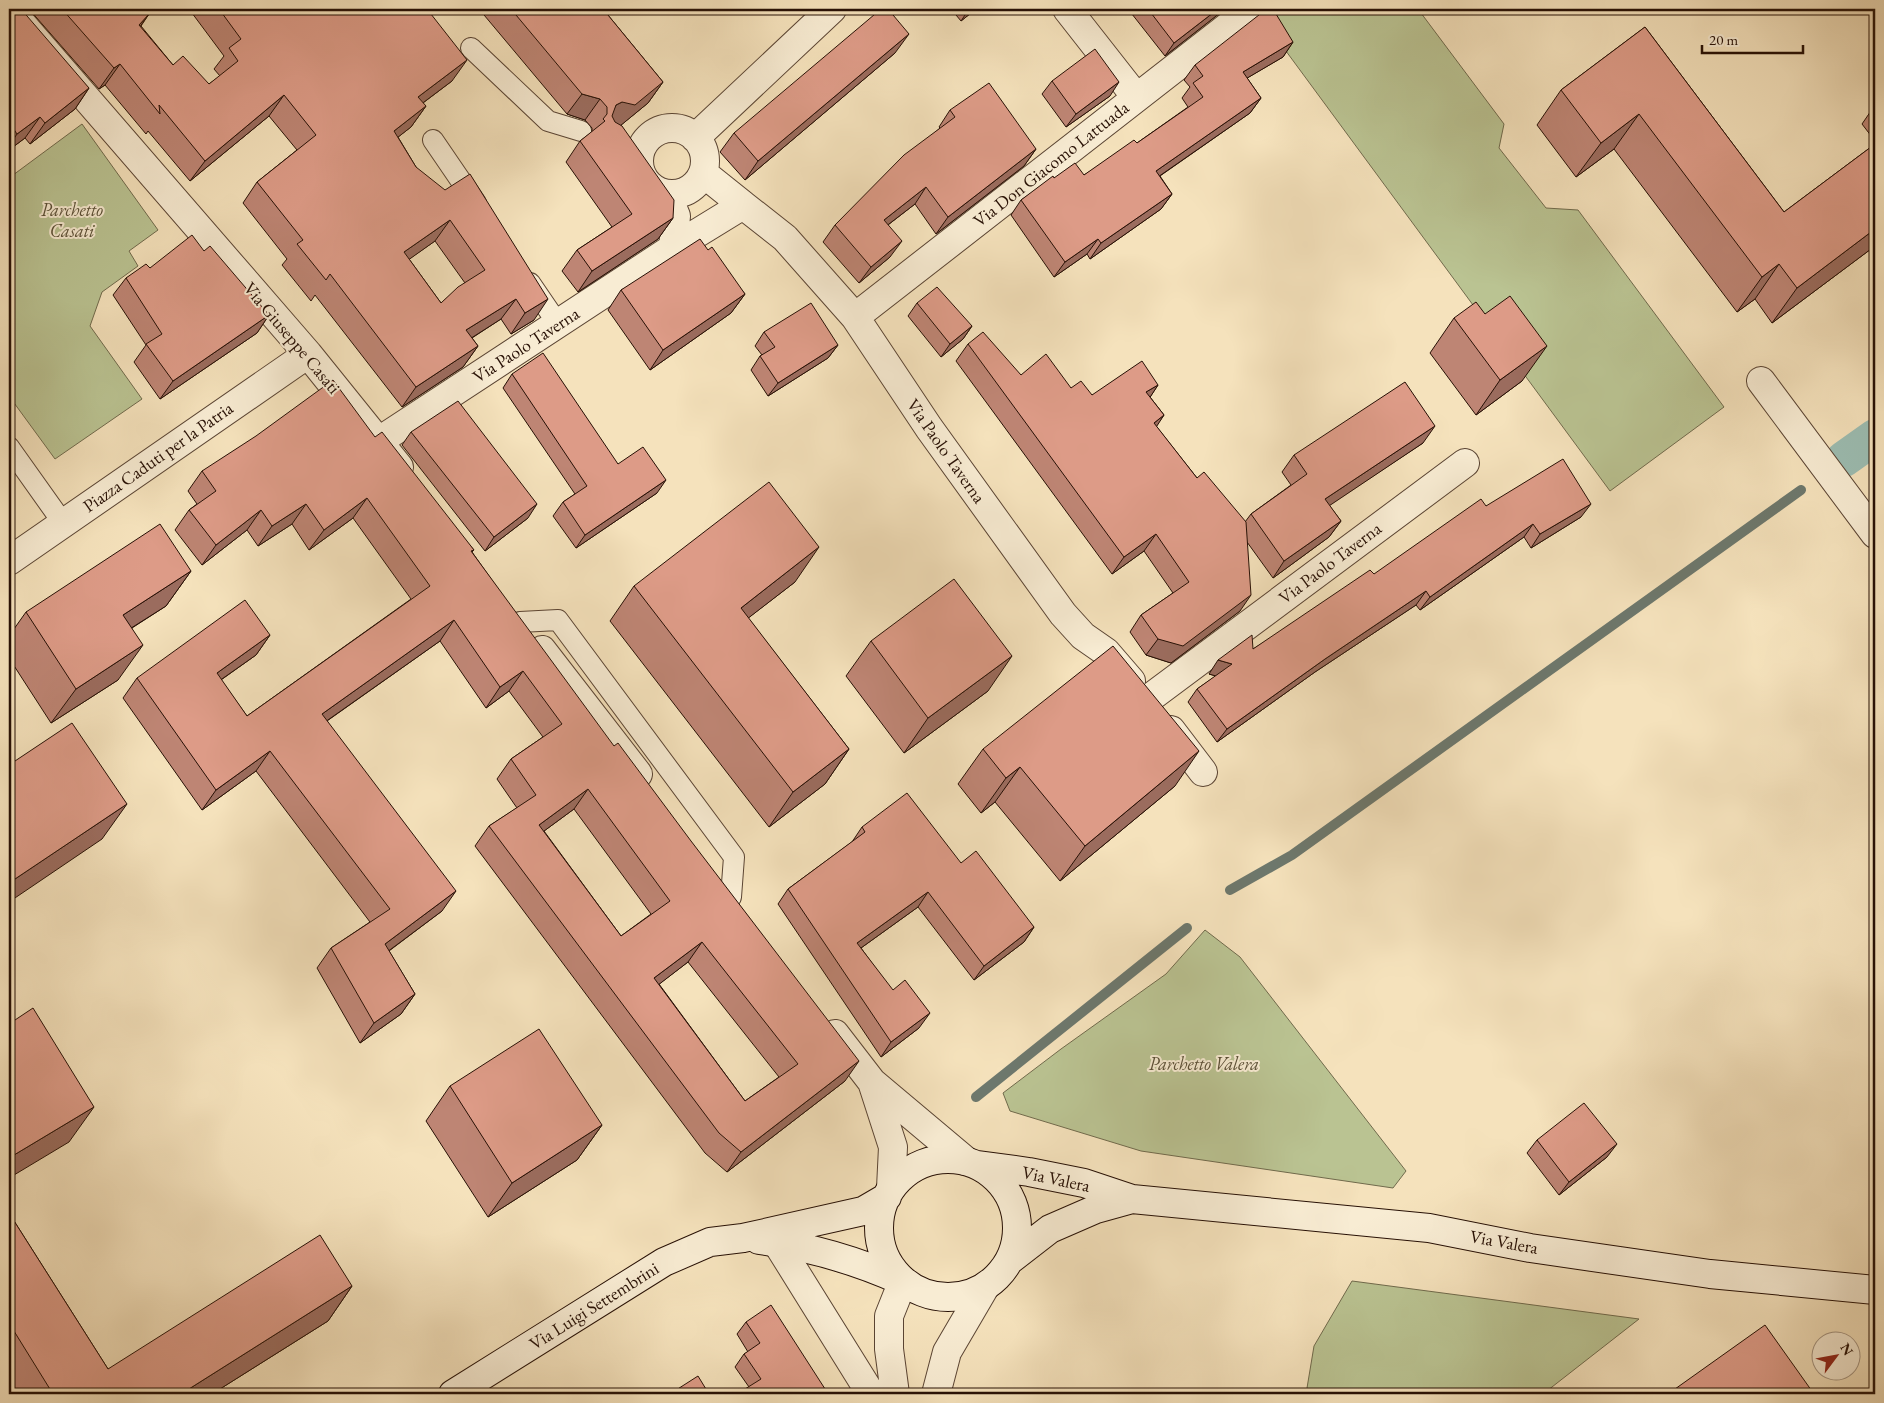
<svg xmlns="http://www.w3.org/2000/svg" width="1884" height="1403" viewBox="0 0 1884 1403" font-family="'EB Garamond',serif">
  <style>
    .green { fill: #bac392; stroke: #706a4c }
    .lines { fill: none; stroke-linecap: round; stroke-linejoin: round }
    .stream { stroke: #6d786d; stroke-width: 10 }
    .canal { stroke: #9cbdb2; stroke-width: 36 }
    .lane-casing { stroke: #5a4433; stroke-width: 22 }
    .street-casing { stroke: #5a4433; stroke-width: 30 }
    .secondary-casing { stroke: #271005; stroke-width: 30 }
    .lane { stroke: #f8ecd3; stroke-width: 20 }
    .street { stroke: #f8ecd3; stroke-width: 28 }
    .secondary { stroke: #f8ecd3; stroke-width: 28 }
    .wall { fill: #be8574; stroke: #271005; fill-rule: evenodd }
    .shaded-wall { fill: #9b6c5e; stroke: #271005 }
    .building { fill: #dd9b87; stroke: #271005; fill-rule: evenodd }
    .labels { text-anchor: middle; stroke-width: 4; stroke-linejoin: round; paint-order: stroke }
    .street-label { font-size: 18px; fill: #271005; stroke: #f8ecd3 }
    .park-label { font-size: 18px; font-style: italic; fill: #5a4f36; stroke: #f8ecd3 }
  </style>
  <rect width="100%" height="100%" fill="#f5e2bc"/>
  <filter id="stains"><feTurbulence type="fractalNoise" baseFrequency=".004" numOctaves="4"/><feColorMatrix values="0 0 0 0 .2 0 0 0 0 .09 0 0 0 0 .02 0 0 0 .5 -.17"/></filter>
  <radialGradient id="worn" r=".72"><stop offset=".6" stop-color="#630" stop-opacity="0"/><stop offset="1" stop-color="#630" stop-opacity=".3"/></radialGradient>
  <path class="green" d="M 1255,9 L 1418,9 L 1504,124 L 1499,148 L 1546,208 L 1578,210 L 1724,407 L 1610,491 Z
    M 82,124 L 158,230 L 129,251 L 138,266 L 102,292 L 90,326 L 142,399 L 55,459 L 9,396 L 9,178 Z
    M 1205,930 L 1240,957 L 1406,1171 L 1393,1188 L 1141,1151 L 1010,1111 L 1003,1093 L 1061,1049 L 1166,974 Z
    M 1352,1281 L 1639,1319 L 1543,1394 L 1306,1394 L 1314,1346 Z"/>
  <g class="lines">
    <path class="stream" d="M 1230,890 L 1292,855 L 1801,490
      M 976,1097 L 1187,928"/>
    <path class="canal" d="M 1844,459 L 1875,437"/>
    <defs>
      <path id="lane" d="M 471,48 L 548,121 L 581,131
        M 433,140 L 476,203
        M 530,283 L 558,324
        M 9,447 L 63,523
        M 520,622 L 558,620 L 734,857 L 731,897"/>
      <path id="street" d="M 9,9 L 308,354 L 399,467
        M 1067,9 L 1136,97
        M639 161a33 33 0 1 1 66 0a33 33 0 1 1-66 0Z
        M 695,138 L 832,9
        M 703,173 L 743,205
        M 667,194 L 676,216 L 673,248
        M 855,317 L 1248,11
        M 1761,381 L 1875,534
        M 379,441 L 673,248 L 743,205 L 785,238 L 855,317 L 929,428 L 1063,614 L 1083,636 L 1106,652 L 1131,681
        M 9,561 L 308,354
        M 542,650 L 638,774
        M 1147,700 L 1465,463
        M 1171,730 L 1203,772
        M 835,1034 L 872,1082 L 966,1161
        M 872,1082 L 893,1147 L 891,1188
        M 777,1243 L 871,1394
        M 895,1394 L 889,1349 L 889,1316 L 903,1281
        M 936,1394 L 947,1352 L 985,1287"/>
      <path id="secondary" d="M879 1228a69 69 0 1 1 138 0a69 69 0 1 1-138 0Z
        M 978,1165 L 1029,1172 L 1084,1183 L 1132,1199 L 1429,1228 L 1530,1248 L 1710,1274 L 1875,1290
        M 759,1240 C 810,1247 856,1260 902,1281
        M 1010,1260 L 1050,1229 L 1096,1209 L 1132,1199
        M 453,1394 L 664,1262 L 710,1242 L 743,1238 L 863,1211 L 887,1197"/>
    </defs>
    <use href="#lane" class="lane-casing"/>
    <use href="#street" class="street-casing"/>
    <use href="#secondary" class="secondary-casing"/>
    <use href="#lane" class="lane"/>
    <use href="#street" class="street"/>
    <use href="#secondary" class="secondary"/>
  </g>
  <path class="wall" d="M 9,9 L 89,88 L 75,109 L 30,144 L 25,138 L 9,150 Z
    M 29,9 L 144,9 L 149,14 L 141,26 L 173,65 L 209,84 L 220,76 L 214,69 L 224,56 L 189,9 L 427,9 L 452,81 L 423,103 L 426,106 L 411,127 L 398,137 L 416,167 L 534,320 L 511,334 L 501,319 L 472,338 L 478,346 L 463,367 L 402,407 L 315,295 L 311,301 L 282,265 L 287,259 L 243,203 L 257,182 L 297,150 L 269,116 L 190,181 L 148,131 L 146,134 L 105,85 L 99,89 ZM 435,241 L 465,283 L 441,303 L 409,259 Z
    M 479,9 L 603,9 L 663,82 L 648,103 L 621,125 L 673,218 L 658,239 L 578,292 L 562,271 L 577,250 L 612,227 L 566,162 L 580,141 L 592,132 L 592,128 L 585,120 L 567,114 Z
    M 951,9 L 976,9 L 961,21 Z
    M 1128,9 L 1225,9 L 1165,56 Z
    M 1645,27 L 1784,212 L 1875,144 L 1875,246 L 1772,323 L 1755,299 L 1737,312 L 1614,149 L 1576,177 L 1537,125 L 1561,90 Z
    M 1293,42 L 1283,57 L 1247,78 L 1261,98 L 1250,113 L 1160,176 L 1172,194 L 1161,209 L 1090,259 L 1087,254 L 1054,277 L 1011,215 L 1021,200 L 1054,178 L 1084,175 L 1137,143 L 1188,107 L 1182,98 L 1190,87 L 1184,80 L 1195,65 Z
    M 895,53 L 745,180 L 720,152 L 734,133 Z
    M 1052,81 L 1110,96 L 1066,127 L 1042,94 Z
    M 1875,105 L 1875,141 L 1862,124 Z
    M 950,110 L 1036,149 L 1024,166 L 936,234 L 915,204 L 888,225 L 890,257 L 859,283 L 823,242 L 835,225 L 940,128 L 939,127 Z
    M 708,250 L 745,294 L 731,313 L 650,370 L 608,310 L 621,290 Z
    M 204,251 L 269,315 L 257,333 L 160,399 L 134,362 L 146,345 L 113,295 L 126,278 L 150,268 Z
    M 917,303 L 972,326 L 963,339 L 941,357 L 908,316 Z
    M 1485,314 L 1522,381 L 1476,415 L 1430,353 L 1454,318 Z
    M 764,332 L 838,345 L 828,358 L 768,396 L 751,370 L 760,356 L 762,355 L 755,346 Z
    M 968,344 L 1021,375 L 1071,388 L 1092,395 L 1158,385 L 1150,397 L 1164,415 L 1156,426 L 1197,478 L 1245,522 L 1251,514 L 1291,485 L 1282,472 L 1294,455 L 1423,443 L 1329,505 L 1341,521 L 1329,537 L 1273,578 L 1247,542 L 1240,611 L 1171,663 L 1146,655 L 1130,632 L 1141,615 L 1173,593 L 1144,551 L 1112,574 L 956,361 Z
    M 512,374 L 618,464 L 657,493 L 576,548 L 553,516 L 563,502 L 575,494 L 503,388 Z
    M 411,432 L 528,518 L 485,551 L 402,445 Z
    M 375,437 L 474,550 L 472,552 L 845,1081 L 727,1172 L 705,1153 L 475,846 L 489,826 L 517,808 L 497,779 L 511,759 L 543,737 L 509,691 L 486,708 L 440,641 L 327,721 L 442,911 L 389,951 L 415,994 L 401,1014 L 360,1043 L 317,968 L 331,948 L 370,922 L 256,771 L 202,810 L 123,698 L 137,678 L 270,635 L 256,655 L 221,680 L 247,716 L 411,599 L 353,518 L 309,550 L 292,524 L 258,546 L 247,530 L 202,565 L 175,530 L 189,510 L 197,504 L 188,491 L 202,471 ZM 574,809 L 651,914 L 621,936 L 544,831 ZM 688,962 L 779,1077 L 745,1101 L 659,984 Z
    M 1486,506 L 1581,517 L 1531,548 L 1524,537 L 1420,610 L 1416,605 L 1315,672 L 1217,742 L 1188,702 L 1197,689 L 1216,676 L 1209,674 L 1253,649 Z
    M 191,571 L 166,606 L 132,628 L 118,680 L 51,723 L 9,658 L 9,636 L 26,612 Z
    M 795,582 L 748,618 L 849,749 L 825,784 L 769,827 L 610,621 L 634,586 Z
    M 871,641 L 988,691 L 904,753 L 846,676 Z
    M 983,749 L 1175,786 L 1060,881 L 995,802 L 981,813 L 958,784 Z
    M 862,827 L 961,863 L 1034,927 L 1024,942 L 974,980 L 918,907 L 861,948 L 919,1028 L 881,1057 L 778,904 L 788,889 L 852,842 Z
    M 450,1086 L 602,1125 L 577,1160 L 488,1217 L 426,1121 Z
    M 1537,1140 L 1607,1157 L 1559,1195 L 1527,1153 Z
    M 9,1213 L 108,1369 L 352,1286 L 328,1321 L 212,1394 L 9,1394 Z
    M 746,1322 L 827,1392 L 826,1394 L 737,1394 L 749,1387 L 735,1367 L 744,1354 L 748,1352 L 737,1334 Z"/>
  <path class="shaded-wall" d="M 969,9 L 976,9 L 961,21 Z
    M 1218,9 L 1225,9 L 1165,56 L 1174,43 Z
    M 149,14 L 134,35 L 139,25 Z
    M 909,34 L 895,53 L 745,180 L 758,161 Z
    M 1293,42 L 1283,57 L 1232,87 L 1243,72 Z
    M 467,60 L 452,81 L 404,117 L 418,97 Z
    M 120,64 L 105,85 L 99,89 L 114,68 Z
    M 663,82 L 648,103 L 620,126 L 607,123 L 616,105 Z
    M 1119,82 L 1110,96 L 1066,127 L 1076,114 Z
    M 89,88 L 75,109 L 30,144 L 45,123 Z
    M 582,94 L 600,99 L 585,120 L 567,114 Z
    M 284,95 L 269,116 L 190,181 L 205,161 Z
    M 1261,98 L 1250,113 L 1145,186 L 1156,171 Z
    M 426,106 L 411,127 L 379,152 L 394,131 Z
    M 1639,114 L 1614,149 L 1576,177 L 1601,143 Z
    M 40,117 L 25,138 L 9,150 L 9,146 L 17,134 Z
    M 1036,149 L 1024,166 L 936,234 L 948,217 Z
    M 926,187 L 915,204 L 872,237 L 884,220 Z
    M 1172,194 L 1161,209 L 1090,259 L 1101,243 Z
    M 673,218 L 658,239 L 578,292 L 592,271 Z
    M 450,220 L 435,241 L 390,273 L 404,252 Z
    M 1875,229 L 1875,246 L 1772,323 L 1797,288 Z
    M 1098,239 L 1087,254 L 1054,277 L 1065,262 Z
    M 902,241 L 890,257 L 859,283 L 871,267 Z
    M 1779,264 L 1755,299 L 1737,312 L 1762,277 Z
    M 745,294 L 731,313 L 650,370 L 663,350 Z
    M 516,299 L 501,319 L 451,351 L 466,330 Z
    M 548,299 L 534,320 L 511,334 L 525,313 Z
    M 269,315 L 257,333 L 160,399 L 173,381 Z
    M 972,326 L 963,339 L 941,357 L 950,344 Z
    M 838,345 L 828,358 L 768,396 L 778,383 Z
    M 478,346 L 463,367 L 402,407 L 416,387 Z
    M 1547,346 L 1522,381 L 1476,415 L 1500,380 Z
    M 1158,385 L 1147,402 L 1146,392 Z
    M 1164,415 L 1153,432 L 1154,423 Z
    M 1435,426 L 1423,443 L 1314,516 L 1325,499 Z
    M 666,480 L 657,493 L 576,548 L 585,535 Z
    M 367,498 L 353,518 L 309,550 L 324,530 Z
    M 306,504 L 292,524 L 258,546 L 272,526 Z
    M 537,504 L 528,518 L 485,551 L 494,537 Z
    M 1591,504 L 1581,517 L 1531,548 L 1540,534 Z
    M 261,510 L 247,530 L 202,565 L 216,545 Z
    M 1341,521 L 1329,537 L 1273,578 L 1284,561 Z
    M 1533,524 L 1524,537 L 1420,610 L 1430,597 Z
    M 1156,534 L 1144,551 L 1112,574 L 1124,557 Z
    M 819,547 L 795,582 L 716,643 L 741,608 Z
    M 191,571 L 166,606 L 98,649 L 123,615 Z
    M 1426,591 L 1416,605 L 1315,672 L 1217,742 L 1227,729 L 1325,659 Z
    M 1251,595 L 1240,611 L 1171,663 L 1146,655 L 1158,639 Z
    M 454,620 L 440,641 L 308,734 L 322,714 Z
    M 270,635 L 256,655 L 202,693 L 217,673 Z
    M 143,645 L 118,680 L 51,723 L 76,689 Z
    M 1012,656 L 988,691 L 904,753 L 928,718 Z
    M 1218,660 L 1232,664 L 1223,678 L 1209,674 Z
    M 523,671 L 509,691 L 486,708 L 500,687 Z
    M 849,749 L 825,784 L 769,827 L 793,792 Z
    M 270,751 L 256,771 L 202,810 L 216,790 Z
    M 1199,751 L 1175,786 L 1060,881 L 1085,846 Z
    M 1020,767 L 995,802 L 981,813 L 1006,778 Z
    M 588,789 L 574,809 L 525,845 L 539,825 Z
    M 127,804 L 102,839 L 9,902 L 9,883 Z
    M 456,891 L 442,911 L 371,964 L 385,944 Z
    M 928,892 L 918,907 L 847,958 L 857,943 Z
    M 1034,927 L 1024,942 L 974,980 L 984,966 Z
    M 702,942 L 688,962 L 640,999 L 654,978 Z
    M 415,994 L 401,1014 L 360,1043 L 374,1023 Z
    M 930,1013 L 919,1028 L 881,1057 L 891,1042 Z
    M 859,1061 L 845,1081 L 727,1172 L 741,1152 Z
    M 94,1107 L 69,1142 L 9,1178 L 9,1158 Z
    M 602,1125 L 577,1160 L 488,1217 L 512,1183 Z
    M 1617,1144 L 1607,1157 L 1559,1195 L 1569,1182 Z
    M 352,1286 L 328,1321 L 212,1394 L 181,1394 Z"/>
  <path class="building" d="M 9,9 L 21,9 L 89,88 L 45,123 L 40,117 L 17,134 L 9,122 Z
    M 62,9 L 144,9 L 149,14 L 139,25 L 173,65 L 183,56 L 209,84 L 238,61 L 229,48 L 241,39 L 219,9 L 427,9 L 467,60 L 418,97 L 426,106 L 394,131 L 416,167 L 445,190 L 470,174 L 548,299 L 525,313 L 516,299 L 466,330 L 478,346 L 416,387 L 330,274 L 326,280 L 297,244 L 303,240 L 257,182 L 316,135 L 284,95 L 205,161 L 159,105 L 160,114 L 120,64 L 114,68 ZM 450,220 L 485,270 L 458,287 L 441,303 L 404,252 Z
    M 511,9 L 603,9 L 663,82 L 635,105 L 622,102 L 616,105 L 612,116 L 615,122 L 622,126 L 674,200 L 673,218 L 592,271 L 577,250 L 632,214 L 580,141 L 605,121 L 603,119 L 607,114 L 607,107 L 600,99 L 582,94 Z
    M 881,9 L 888,9 L 909,34 L 758,161 L 734,133 Z
    M 1148,9 L 1218,9 L 1174,43 Z
    M 1273,9 L 1293,42 L 1243,72 L 1261,98 L 1156,171 L 1172,194 L 1101,243 L 1098,239 L 1065,262 L 1021,200 L 1053,176 L 1054,178 L 1075,163 L 1084,175 L 1134,140 L 1137,143 L 1203,97 L 1193,83 L 1203,76 L 1195,65 L 1264,11 L 1265,13 Z
    M 1645,27 L 1784,212 L 1875,144 L 1875,229 L 1797,288 L 1779,264 L 1762,277 L 1639,114 L 1601,143 L 1561,90 Z
    M 1095,49 L 1119,82 L 1076,114 L 1052,81 Z
    M 989,83 L 1036,149 L 948,217 L 926,187 L 884,220 L 902,241 L 871,267 L 835,225 L 904,155 L 955,117 L 950,110 Z
    M 192,235 L 204,251 L 210,246 L 269,315 L 173,381 L 146,344 L 162,334 L 126,278 L 146,264 L 150,268 Z
    M 700,239 L 708,250 L 712,247 L 745,294 L 663,350 L 621,290 Z
    M 937,287 L 972,326 L 950,344 L 917,303 Z
    M 1510,296 L 1547,346 L 1500,380 L 1454,318 L 1476,302 L 1485,314 Z
    M 811,303 L 838,345 L 778,383 L 760,356 L 775,347 L 764,332 Z
    M 983,332 L 1021,375 L 1046,354 L 1071,388 L 1081,381 L 1092,395 L 1142,361 L 1158,385 L 1146,392 L 1164,415 L 1154,423 L 1197,478 L 1204,472 L 1246,522 L 1251,595 L 1183,646 L 1158,639 L 1141,615 L 1189,582 L 1156,534 L 1124,557 L 968,344 Z
    M 543,353 L 618,464 L 643,447 L 666,480 L 585,535 L 563,502 L 587,486 L 512,374 Z
    M 333,380 L 375,437 L 382,432 L 474,550 L 471,551 L 614,746 L 618,743 L 691,841 L 859,1061 L 741,1152 L 719,1133 L 489,826 L 536,795 L 511,759 L 562,724 L 523,671 L 500,687 L 454,620 L 322,714 L 456,891 L 385,944 L 415,994 L 374,1023 L 331,948 L 390,909 L 270,751 L 216,790 L 137,678 L 245,600 L 270,635 L 217,673 L 247,716 L 430,586 L 367,498 L 324,530 L 306,504 L 272,526 L 261,510 L 216,545 L 189,510 L 216,491 L 202,471 L 256,436 ZM 588,789 L 670,901 L 621,936 L 539,825 ZM 702,942 L 798,1064 L 745,1101 L 654,978 Z
    M 1405,382 L 1435,426 L 1325,499 L 1341,521 L 1284,561 L 1251,514 L 1307,474 L 1294,455 Z
    M 458,401 L 537,504 L 494,537 L 411,432 Z
    M 1563,459 L 1591,504 L 1540,534 L 1533,524 L 1430,597 L 1426,591 L 1325,659 L 1227,729 L 1197,689 L 1232,664 L 1218,660 L 1252,635 L 1253,649 L 1370,570 L 1374,574 L 1481,499 L 1486,506 Z
    M 769,482 L 819,547 L 741,608 L 849,749 L 793,792 L 634,586 Z
    M 160,524 L 191,571 L 123,615 L 143,645 L 76,689 L 26,612 Z
    M 954,579 L 1012,656 L 928,718 L 871,641 Z
    M 1113,646 L 1199,751 L 1085,846 L 1020,767 L 1006,778 L 983,749 Z
    M 72,723 L 127,804 L 9,883 L 9,765 Z
    M 907,793 L 961,863 L 976,851 L 1034,927 L 984,966 L 928,892 L 857,943 L 893,990 L 905,980 L 930,1013 L 891,1042 L 788,889 L 865,832 L 862,827 Z
    M 33,1008 L 94,1107 L 9,1158 L 9,1024 Z
    M 539,1029 L 602,1125 L 512,1183 L 450,1086 Z
    M 1584,1103 L 1617,1144 L 1569,1182 L 1537,1140 Z
    M 9,1213 L 108,1369 L 320,1235 L 352,1286 L 181,1394 L 53,1394 L 9,1323 Z
    M 771,1305 L 827,1392 L 824,1394 L 737,1394 L 761,1379 L 744,1354 L 760,1343 L 746,1322 Z
    M 1765,1325 L 1814,1394 L 1668,1394 Z
    M 698,1376 L 709,1394 L 675,1394 L 673,1392 Z"/>
  <g class="labels">
    <g class="street-label">
      <text transform="translate(1051 164) rotate(-38)" y="6">Via Don Giacomo Lattuada</text>
      <text transform="translate(292 338) rotate(50)" y="6">Via Giuseppe Casati</text>
      <text transform="translate(526 345) rotate(-33)" y="6">Via Paolo Taverna</text>
      <text transform="translate(946 451) rotate(55)" y="6">Via Paolo Taverna</text>
      <text transform="translate(158 457) rotate(-35)" y="6">Piazza Caduti per la Patria</text>
      <text transform="translate(1330 563) rotate(-37)" y="6">Via Paolo Taverna</text>
      <text transform="translate(1056 1179) rotate(12)" y="6">Via Valera</text>
      <text transform="translate(1504 1242) rotate(10)" y="6">Via Valera</text>
      <text transform="translate(594 1306) rotate(-32)" y="6">Via Luigi Settembrini</text>
    </g>
    <g class="park-label">
      <text x="72" y="216">Parchetto<tspan x="72" dy="21">Casati</tspan></text>
      <text x="1204" y="1070">Parchetto Valera</text>
    </g>
  </g>
  <rect width="1884" height="1403" fill="none" stroke="#f5e2bc" stroke-width="30"/>
  <rect x="10" y="10" width="1864" height="1383" fill="none" stroke="#271005" stroke-width="2.5"/>
  <rect x="15" y="15" width="1854" height="1373" fill="none" stroke="#271005"/>
  <g transform="translate(1836 1356) rotate(58)"><circle r="24" fill="#f8ecd3" stroke="#a49481"/>
  <path d="M0-4L9 19L0 12L-9 19Z" fill="#8f2418"/>
  <text y="-8" font-size="14" font-weight="bold" text-anchor="middle" fill="#271005">N</text>
  </g>
  <path d="M1702 45v8h101v-8" fill="none" stroke="#271005" stroke-width="2.5"/>
  <text x="1709" y="45" font-size="15" fill="#271005" stroke="#f8ecd3" stroke-width="4" paint-order="stroke">20 m</text>
  <rect width="100%" height="100%" filter="url(#stains)"/>
  <rect width="100%" height="100%" fill="url(#worn)"/>
</svg>
